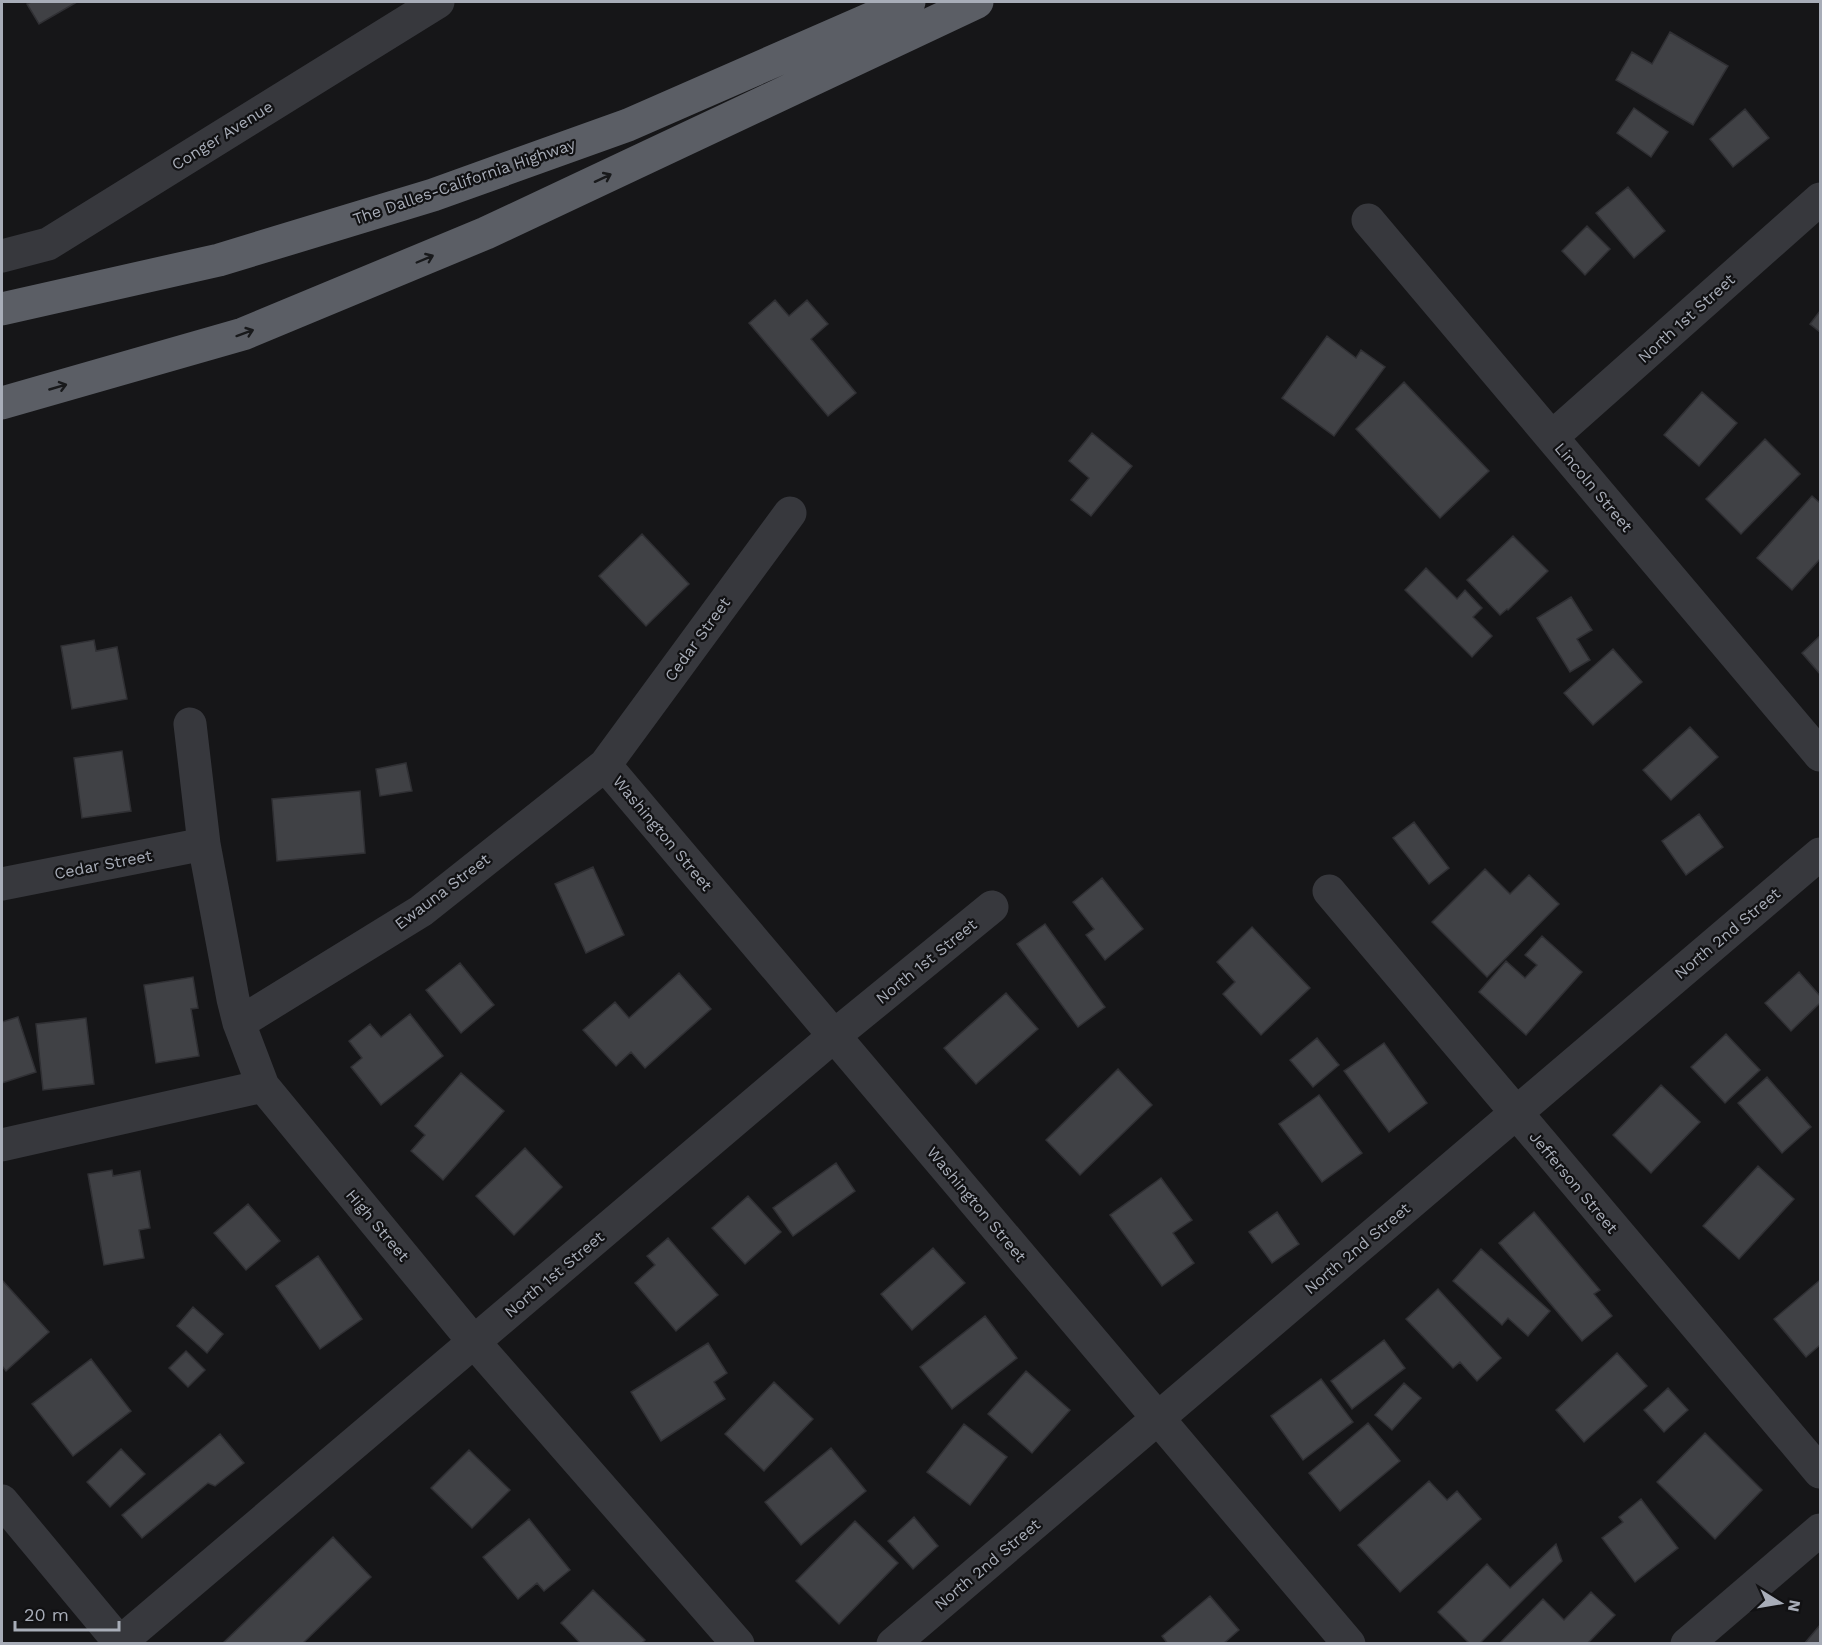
<svg xmlns="http://www.w3.org/2000/svg" width="1822" height="1645" viewBox="0 0 1822 1645" font-family="'Work Sans',sans-serif">
  <style>
    .building { fill: #404145; stroke: #303034; stroke-width: 1.5 }
    .lines { fill: none; stroke-linecap: round; stroke-linejoin: round }
    .minor { stroke: #37383d; stroke-width: 33 }
    .tertiary { stroke: #37383d; stroke-width: 33 }
    .trunk { stroke: #5b5e65; stroke-width: 33 }
    .oneway { stroke: #18191b }
    .labels { text-anchor: middle; stroke-width: 4.5; stroke-linejoin: round; paint-order: stroke }
    .street-label { font-size: 16px; fill: #a8adb8; stroke: #111113 }
  </style>
  <rect width="100%" height="100%" fill="#161618"/>
  <path class="building" d="M 31,2 L 77,2 L 39,24 L 27,4 Z
    M 1670,32 L 1728,66 L 1693,125 L 1616,80 L 1632,52 L 1652,64 Z
    M 1634,108 L 1668,132 L 1651,157 L 1617,133 Z
    M 1745,109 L 1769,138 L 1733,167 L 1710,139 Z
    M 1628,187 L 1665,231 L 1634,258 L 1596,213 Z
    M 1587,226 L 1610,249 L 1585,275 L 1562,251 Z
    M 775,300 L 789,316 L 807,300 L 828,324 L 811,339 L 856,393 L 828,416 L 749,323 Z
    M 1820,311 L 1820,332 L 1810,324 Z
    M 1327,336 L 1356,358 L 1361,350 L 1385,367 L 1334,436 L 1282,398 Z
    M 1404,382 L 1489,471 L 1440,518 L 1356,429 Z
    M 1702,392 L 1737,423 L 1699,466 L 1664,435 Z
    M 1092,433 L 1132,466 L 1091,516 L 1071,500 L 1089,478 L 1069,461 Z
    M 1765,439 L 1800,474 L 1741,534 L 1706,499 Z
    M 1812,496 L 1820,503 L 1820,559 L 1792,590 L 1757,558 Z
    M 642,534 L 689,584 L 646,626 L 599,576 Z
    M 1513,536 L 1548,571 L 1508,610 L 1507,609 L 1500,615 L 1467,580 Z
    M 1426,568 L 1457,599 L 1465,590 L 1482,608 L 1473,617 L 1492,636 L 1472,657 L 1405,590 Z
    M 1571,597 L 1592,630 L 1577,639 L 1590,660 L 1570,672 L 1537,618 Z
    M 1820,636 L 1820,674 L 1802,653 Z
    M 94,640 L 96,651 L 117,647 L 127,699 L 72,709 L 61,646 Z
    M 1613,649 L 1642,682 L 1593,725 L 1564,693 Z
    M 1690,727 L 1718,757 L 1671,800 L 1643,770 Z
    M 122,751 L 131,811 L 82,818 L 74,758 Z
    M 406,763 L 412,791 L 380,796 L 376,769 Z
    M 360,791 L 365,853 L 277,861 L 272,799 Z
    M 1699,814 L 1723,847 L 1686,875 L 1662,841 Z
    M 1414,822 L 1449,868 L 1429,884 L 1393,838 Z
    M 593,867 L 624,935 L 586,953 L 555,884 Z
    M 1485,869 L 1510,894 L 1529,875 L 1559,904 L 1487,977 L 1432,922 Z
    M 1102,878 L 1143,929 L 1105,960 L 1086,935 L 1094,929 L 1073,902 Z
    M 1045,924 L 1105,1007 L 1078,1027 L 1017,944 Z
    M 1252,927 L 1310,988 L 1261,1035 L 1223,994 L 1235,982 L 1217,962 Z
    M 1542,936 L 1582,972 L 1526,1035 L 1479,992 L 1506,961 L 1525,978 L 1537,965 L 1525,955 Z
    M 460,963 L 494,1005 L 461,1033 L 426,990 Z
    M 1799,972 L 1820,996 L 1820,1003 L 1791,1031 L 1765,1003 Z
    M 679,973 L 711,1009 L 645,1068 L 631,1052 L 616,1066 L 583,1030 L 615,1002 L 629,1018 Z
    M 193,977 L 198,1008 L 191,1009 L 199,1056 L 156,1063 L 144,985 Z
    M 1006,993 L 1038,1029 L 976,1084 L 944,1048 Z
    M 410,1014 L 443,1056 L 381,1105 L 351,1067 L 362,1058 L 349,1041 L 370,1024 L 381,1037 Z
    M 18,1017 L 36,1072 L 2,1083 L 2,1022 Z
    M 86,1018 L 94,1084 L 43,1090 L 36,1024 Z
    M 1726,1034 L 1760,1070 L 1725,1103 L 1691,1067 Z
    M 1317,1038 L 1339,1065 L 1313,1087 L 1290,1060 Z
    M 1384,1043 L 1427,1103 L 1389,1132 L 1344,1071 Z
    M 1118,1069 L 1152,1105 L 1080,1175 L 1046,1140 Z
    M 461,1073 L 504,1111 L 443,1180 L 411,1151 L 425,1135 L 415,1126 Z
    M 1767,1077 L 1811,1127 L 1782,1153 L 1738,1103 Z
    M 1661,1085 L 1700,1122 L 1651,1173 L 1613,1135 Z
    M 1319,1095 L 1362,1153 L 1322,1182 L 1279,1124 Z
    M 525,1148 L 562,1187 L 514,1235 L 476,1196 Z
    M 836,1163 L 855,1191 L 793,1236 L 773,1208 Z
    M 1758,1166 L 1794,1199 L 1739,1259 L 1703,1226 Z
    M 112,1170 L 113,1176 L 140,1171 L 150,1228 L 139,1230 L 144,1258 L 104,1265 L 88,1174 Z
    M 1161,1178 L 1192,1220 L 1173,1233 L 1194,1263 L 1162,1286 L 1110,1215 Z
    M 748,1196 L 781,1232 L 745,1264 L 712,1228 Z
    M 248,1204 L 280,1241 L 246,1270 L 214,1233 Z
    M 1277,1212 L 1299,1244 L 1272,1263 L 1249,1232 Z
    M 1534,1212 L 1600,1290 L 1594,1294 L 1612,1316 L 1582,1341 L 1499,1243 Z
    M 668,1238 L 718,1295 L 676,1331 L 635,1283 L 655,1265 L 647,1256 Z
    M 933,1248 L 965,1283 L 912,1330 L 881,1294 Z
    M 1481,1249 L 1550,1311 L 1528,1336 L 1508,1318 L 1502,1325 L 1453,1281 Z
    M 318,1256 L 362,1319 L 320,1349 L 276,1286 Z
    M 2,1280 L 49,1332 L 6,1371 L 2,1366 Z
    M 1820,1280 L 1820,1345 L 1806,1357 L 1774,1319 Z
    M 1438,1289 L 1501,1358 L 1477,1381 L 1460,1362 L 1453,1368 L 1406,1319 Z
    M 193,1307 L 223,1334 L 207,1353 L 177,1326 Z
    M 985,1316 L 1017,1358 L 952,1409 L 920,1367 Z
    M 1384,1340 L 1405,1368 L 1352,1409 L 1331,1381 Z
    M 708,1343 L 727,1373 L 714,1382 L 725,1399 L 661,1441 L 631,1392 Z
    M 186,1351 L 205,1370 L 188,1387 L 169,1368 Z
    M 1617,1353 L 1647,1386 L 1584,1442 L 1556,1410 Z
    M 91,1359 L 131,1411 L 73,1456 L 32,1404 Z
    M 1026,1371 L 1070,1410 L 1032,1453 L 988,1414 Z
    M 1321,1379 L 1353,1422 L 1303,1460 L 1271,1416 Z
    M 774,1382 L 813,1419 L 764,1471 L 725,1434 Z
    M 1404,1383 L 1421,1398 L 1392,1430 L 1375,1415 Z
    M 1668,1388 L 1688,1410 L 1664,1432 L 1644,1410 Z
    M 1368,1423 L 1400,1461 L 1340,1511 L 1309,1473 Z
    M 964,1424 L 1007,1457 L 970,1505 L 927,1472 Z
    M 1705,1433 L 1762,1490 L 1715,1539 L 1657,1482 Z
    M 220,1434 L 244,1463 L 215,1486 L 208,1483 L 142,1538 L 122,1515 Z
    M 831,1448 L 866,1491 L 801,1545 L 765,1502 Z
    M 121,1449 L 145,1474 L 110,1507 L 87,1482 Z
    M 469,1450 L 510,1490 L 472,1528 L 431,1488 Z
    M 1429,1481 L 1447,1500 L 1457,1491 L 1481,1519 L 1400,1592 L 1358,1545 Z
    M 1641,1499 L 1678,1548 L 1635,1582 L 1602,1538 L 1623,1522 L 1619,1517 Z
    M 914,1517 L 938,1546 L 913,1569 L 888,1541 Z
    M 529,1519 L 570,1570 L 544,1591 L 537,1583 L 518,1599 L 483,1557 Z
    M 855,1521 L 898,1563 L 839,1624 L 796,1581 Z
    M 333,1537 L 371,1577 L 302,1644 L 222,1644 Z
    M 1556,1544 L 1562,1561 L 1479,1644 L 1470,1644 L 1438,1612 L 1487,1564 L 1510,1588 Z
    M 593,1590 L 645,1640 L 641,1644 L 581,1644 L 561,1623 Z
    M 1591,1592 L 1615,1615 L 1587,1644 L 1499,1644 L 1543,1599 L 1564,1620 Z
    M 1210,1596 L 1239,1630 L 1223,1644 L 1168,1644 L 1162,1636 Z
    M 1820,1625 L 1820,1644 L 1804,1644 Z"/>
  <g class="lines">
    <path class="minor" d="M 1368,220 L 1820,755
      M 2,256 L 48,244 L 438,2
      M 1552,437 L 1820,199
      M 190,724 L 204,844 L 233,999 L 239,1023 L 263,1086 L 474,1342 L 738,1644
      M 605,765 L 1349,1644
      M 2,884 L 204,844
      M 1329,891 L 1820,1472
      M 239,1023 L 421,911 L 605,765 L 790,513
      M 2,1145 L 263,1086
      M 2,1501 L 121,1644
      M 118,1644 L 834,1036 L 992,907
      M 893,1644 L 1820,854"/>
    <path class="tertiary" d="M 1687,1644 L 1820,1530"/>
    <path class="trunk" d="M 2,309 L 219,260 L 433,195 L 628,125 L 909,2
      M 2,403 L 243,334 L 486,233 L 977,2"/>
  </g>
  <defs><path id="oneway-shaft" d="M-6 0H5M1.5-3L5.5 0L1.5 3" fill="none" stroke-width="1.6" stroke-linecap="round" stroke-linejoin="round" transform="scale(1.5)"/></defs>
  <g class="oneway">
    <use href="#oneway-shaft" transform="translate(603 178) rotate(-25)"/>
    <use href="#oneway-shaft" transform="translate(425 259) rotate(-23)"/>
    <use href="#oneway-shaft" transform="translate(245 333) rotate(-20)"/>
    <use href="#oneway-shaft" transform="translate(58 387) rotate(-16)"/>
  </g>
  <g class="labels">
    <g class="street-label">
      <text transform="translate(222 135) rotate(-32)" y="6">Conger Avenue</text>
      <text transform="translate(464 181) rotate(-19)" y="6">The Dalles-California Highway</text>
      <text transform="translate(1686 318) rotate(-42)" y="6">North 1st Street</text>
      <text transform="translate(1594 487) rotate(50)" y="6">Lincoln Street</text>
      <text transform="translate(697 639) rotate(-54)" y="6">Cedar Street</text>
      <text transform="translate(663 833) rotate(50)" y="6">Washington Street</text>
      <text transform="translate(103 864) rotate(-11)" y="6">Cedar Street</text>
      <text transform="translate(442 891) rotate(-37)" y="6">Ewauna Street</text>
      <text transform="translate(1727 933) rotate(-40)" y="6">North 2nd Street</text>
      <text transform="translate(926 961) rotate(-39)" y="6">North 1st Street</text>
      <text transform="translate(1574 1182) rotate(50)" y="6">Jefferson Street</text>
      <text transform="translate(977 1204) rotate(50)" y="6">Washington Street</text>
      <text transform="translate(378 1225) rotate(50)" y="6">High Street</text>
      <text transform="translate(1357 1248) rotate(-40)" y="6">North 2nd Street</text>
      <text transform="translate(554 1274) rotate(-40)" y="6">North 1st Street</text>
      <text transform="translate(987 1564) rotate(-40)" y="6">North 2nd Street</text>
    </g>
  </g>
  <rect width="1822" height="1645" fill="none" stroke="#a8adb8" stroke-width="6"/>
  <g transform="translate(1780 1603) rotate(101)" stroke="#111113" stroke-width="4.5" paint-order="stroke">
  <path d="M0-4.5L10 22L0 15L-10 22Z" fill="#a8adb8"/>
  <text y="-9" font-size="16" font-weight="bold" text-anchor="middle" fill="#a8adb8">N</text>
  </g>
  <path d="M15 1621v9h104v-9" fill="none" stroke="#a8adb8" stroke-width="3"/>
  <text x="24" y="1621" font-size="18" fill="#a8adb8" stroke="#111113" stroke-width="4.5" paint-order="stroke">20 m</text>
</svg>
